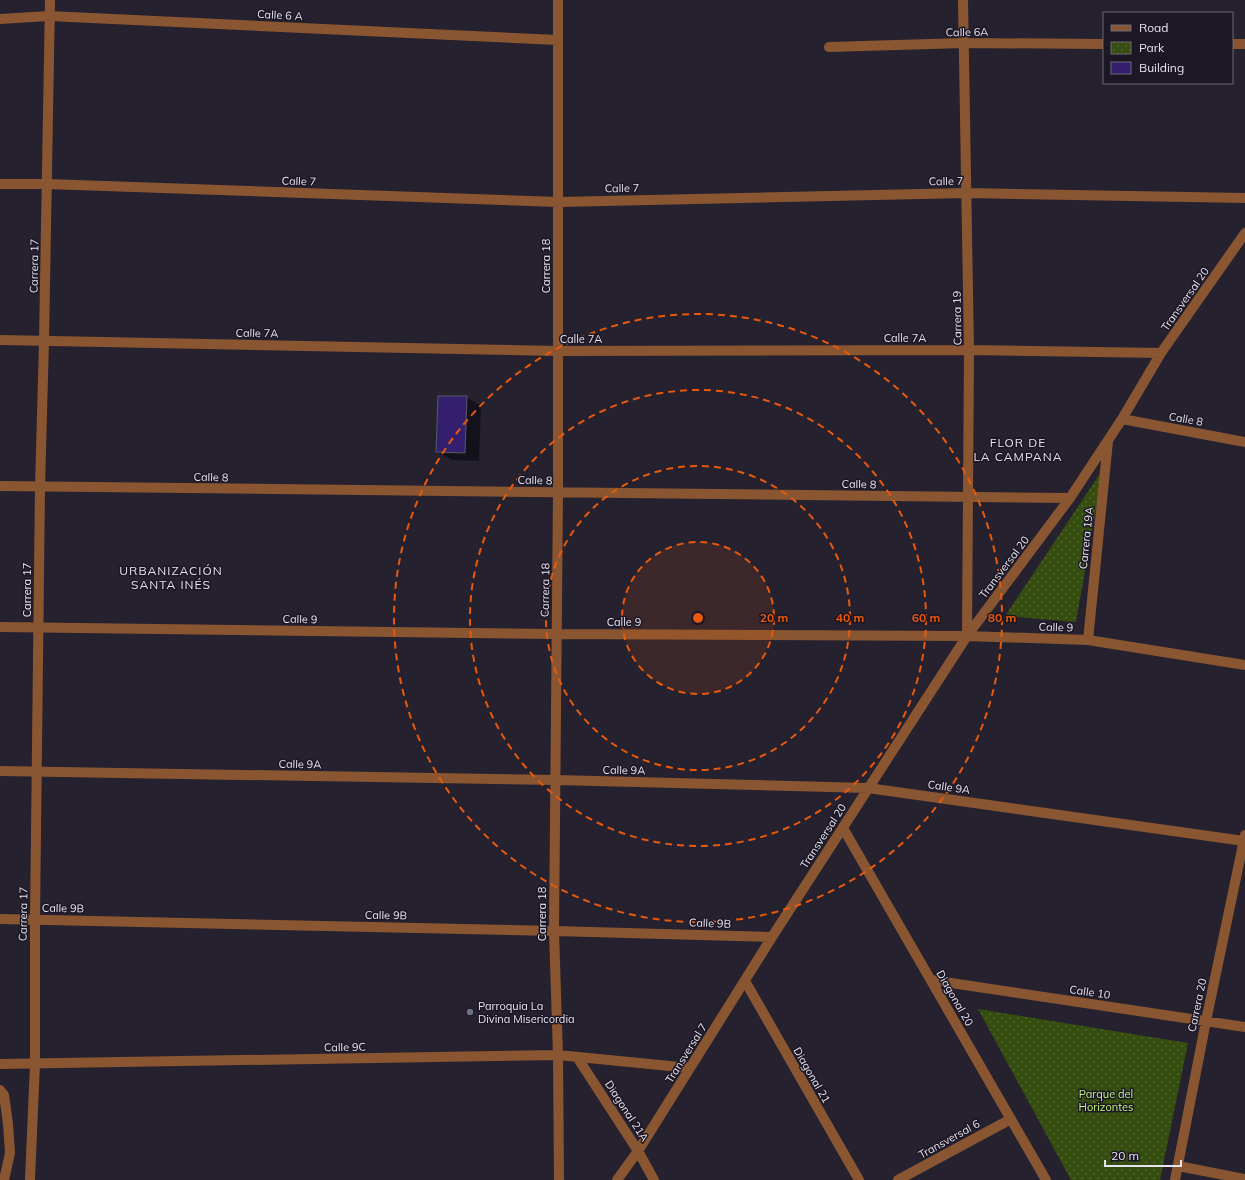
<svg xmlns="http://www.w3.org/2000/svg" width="1245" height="1180" viewBox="0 0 1245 1180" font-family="Mulish,sans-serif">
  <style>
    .park { fill: url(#park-dots) }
    .shadow { fill: #0007 }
    .building { fill: #341f6e; stroke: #5b596a }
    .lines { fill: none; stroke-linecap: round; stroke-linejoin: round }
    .service { stroke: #8a5632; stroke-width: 10 }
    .minor { stroke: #8a5632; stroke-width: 10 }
    .tertiary { stroke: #8a5632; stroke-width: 10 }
    .ring { fill: none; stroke: #e8590c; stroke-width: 2; stroke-dasharray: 7 5 }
    .worship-dot { fill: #6b7280; stroke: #1c1725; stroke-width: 1.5 }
    .labels { text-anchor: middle; stroke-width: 3; stroke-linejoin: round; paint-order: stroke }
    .street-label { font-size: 11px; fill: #e7e4ee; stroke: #1c1725 }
    .poi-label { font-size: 11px; fill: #e7e4ee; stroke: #1c1725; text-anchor: start }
    .park-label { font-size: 11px; fill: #bff57d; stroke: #1c1725 }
    .neighbourhood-label { font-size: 12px; letter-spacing: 1px; fill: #e7e4ee; stroke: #1c1725 }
    .centre { fill: #e8590c; stroke: #1c1725; stroke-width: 2 }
    .ring-label { font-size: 12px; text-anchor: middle; font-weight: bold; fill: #e8590c; stroke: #1c1725; stroke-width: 3; stroke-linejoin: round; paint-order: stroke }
  </style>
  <defs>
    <pattern id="park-dots" width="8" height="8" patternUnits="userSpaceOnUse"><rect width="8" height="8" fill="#354d0e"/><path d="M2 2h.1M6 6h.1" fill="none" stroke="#526631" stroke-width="1.8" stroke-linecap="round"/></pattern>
  </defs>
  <rect width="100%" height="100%" fill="#25212f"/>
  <path class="park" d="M 1103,469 L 1076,622 L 1005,616 Z
    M 978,1009 L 1188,1043 L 1160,1180 L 1071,1180 Z"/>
  <path class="shadow" d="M 466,397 L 481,406 L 479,461 L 452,460 L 437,452 Z"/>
  <path class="building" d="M 438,396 L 467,396 L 465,453 L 436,452 Z"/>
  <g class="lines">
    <path class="service" d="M 0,1090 L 4,1095 L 8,1124 L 10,1153 L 4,1180"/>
    <path class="minor" d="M 558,0 L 558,493 L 554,931 L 558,1055 L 559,1180
      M 963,0 L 969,350 L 967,636
      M 0,19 L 49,16 L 558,40
      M 1232,44 L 1245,44
      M 829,47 L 964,43 L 1104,44
      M 0,184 L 47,184 L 559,202 L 967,193 L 1245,198
      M 0,340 L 558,351 L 969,350 L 1161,353
      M 1122,419 L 1245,442
      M 0,486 L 1070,498
      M 0,627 L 557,634 L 967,636 L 1088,640 L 1245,665
      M 1088,640 L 1108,441
      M 0,771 L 556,780 L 868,788 L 1244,841
      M 843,828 L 1046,1180
      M 0,919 L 554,931 L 772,937
      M 931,980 L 1245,1027
      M 745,981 L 859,1180
      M 577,1057 L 638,1151 L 654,1180
      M 0,1064 L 558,1055 L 690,1068
      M 1178,1166 L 1245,1179
      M 617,1180 L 638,1151 L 772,937 L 967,636 L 1070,498 L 1122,419 L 1161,353 L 1245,233
      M 898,1180 L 1011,1119
      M 1175,1180 L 1206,1021 L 1245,835"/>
    <path class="tertiary" d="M 30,1180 L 35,1064 L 35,919 L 40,487 L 44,341 L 50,0"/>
  </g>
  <circle cx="698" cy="618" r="76" fill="#e8590c" fill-opacity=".12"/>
  <g class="ring">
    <circle cx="698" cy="618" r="76"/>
    <circle cx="698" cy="618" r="152"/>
    <circle cx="698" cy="618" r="228"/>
    <circle cx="698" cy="618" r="304"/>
  </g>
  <circle class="worship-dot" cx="470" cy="1012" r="4"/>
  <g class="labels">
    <g class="street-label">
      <text transform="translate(280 15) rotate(3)" y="4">Calle 6 A</text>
      <text transform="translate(967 32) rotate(-1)" y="4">Calle 6A</text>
      <text transform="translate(299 181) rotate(2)" y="4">Calle 7</text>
      <text transform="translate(946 181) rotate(-1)" y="4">Calle 7</text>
      <text transform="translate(622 188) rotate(-1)" y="4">Calle 7</text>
      <text transform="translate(34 266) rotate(-89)" y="4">Carrera 17</text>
      <text transform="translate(546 266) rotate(-90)" y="4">Carrera 18</text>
      <text transform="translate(1185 299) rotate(-55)" y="4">Transversal 20</text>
      <text transform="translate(957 318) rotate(-91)" y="4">Carrera 19</text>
      <text transform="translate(257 333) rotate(1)" y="4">Calle 7A</text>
      <text x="905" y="342">Calle 7A</text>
      <text x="581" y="343">Calle 7A</text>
      <text transform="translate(1186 419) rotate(10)" y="4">Calle 8</text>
      <text transform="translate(211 477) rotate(1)" y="4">Calle 8</text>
      <text transform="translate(535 480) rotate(1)" y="4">Calle 8</text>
      <text transform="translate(859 484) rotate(1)" y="4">Calle 8</text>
      <text transform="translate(1086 538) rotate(-84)" y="4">Carrera 19A</text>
      <text transform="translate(1004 567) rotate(-53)" y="4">Transversal 20</text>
      <text transform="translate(27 590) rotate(-90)" y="4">Carrera 17</text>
      <text transform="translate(545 590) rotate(-89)" y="4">Carrera 18</text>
      <text transform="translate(300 619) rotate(1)" y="4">Calle 9</text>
      <text x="624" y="626">Calle 9</text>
      <text transform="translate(1056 627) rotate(2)" y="4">Calle 9</text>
      <text transform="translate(300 764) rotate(1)" y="4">Calle 9A</text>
      <text transform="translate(624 770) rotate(1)" y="4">Calle 9A</text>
      <text transform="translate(949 787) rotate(8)" y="4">Calle 9A</text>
      <text transform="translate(823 836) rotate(-57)" y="4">Transversal 20</text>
      <text transform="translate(63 908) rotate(1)" y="4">Calle 9B</text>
      <text transform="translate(23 914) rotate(-89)" y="4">Carrera 17</text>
      <text transform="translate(542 914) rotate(-90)" y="4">Carrera 18</text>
      <text transform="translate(386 915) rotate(1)" y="4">Calle 9B</text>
      <text transform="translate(710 923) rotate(2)" y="4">Calle 9B</text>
      <text transform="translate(1090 992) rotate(8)" y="4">Calle 10</text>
      <text transform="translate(955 998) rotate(60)" y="4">Diagonal 20</text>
      <text transform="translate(1197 1005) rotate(-78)" y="4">Carrera 20</text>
      <text transform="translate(345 1047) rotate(-1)" y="4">Calle 9C</text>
      <text transform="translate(686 1053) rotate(-58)" y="4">Transversal 7</text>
      <text transform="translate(812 1075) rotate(60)" y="4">Diagonal 21</text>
      <text transform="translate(627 1111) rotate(57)" y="4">Diagonal 21A</text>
      <text transform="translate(949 1139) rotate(-29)" y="4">Transversal 6</text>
    </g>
    <g class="poi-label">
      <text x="478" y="1010">Parroquia La<tspan x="478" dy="13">Divina Misericordia</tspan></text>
    </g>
    <g class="park-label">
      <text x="1106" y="1098">Parque del<tspan x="1106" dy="13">Horizontes</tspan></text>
    </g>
    <g class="neighbourhood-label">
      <text x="1018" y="447">FLOR DE<tspan x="1018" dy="14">LA CAMPANA</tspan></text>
      <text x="171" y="575">URBANIZACIÓN<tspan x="171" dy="14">SANTA INÉS</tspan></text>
    </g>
  </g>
  <circle cx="698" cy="618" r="6" class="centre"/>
  <g class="ring-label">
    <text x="774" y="622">20 m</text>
    <text x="850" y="622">40 m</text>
    <text x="926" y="622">60 m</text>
    <text x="1002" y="622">80 m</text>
  </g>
  <rect x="1103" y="12" width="130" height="72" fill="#1c1725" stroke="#6d6975"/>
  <rect x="1111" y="25" width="20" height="6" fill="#8a5632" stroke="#6d6975"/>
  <text x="1139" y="32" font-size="12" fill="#e7e4ee">Road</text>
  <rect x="1111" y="42" width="20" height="12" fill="url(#park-dots)" stroke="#6d6975"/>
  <text x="1139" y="52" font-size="12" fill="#e7e4ee">Park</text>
  <rect x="1111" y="62" width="20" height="12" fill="#341f6e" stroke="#6d6975"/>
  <text x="1139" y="72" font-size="12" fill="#e7e4ee">Building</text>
  <path d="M1105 1160v6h76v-6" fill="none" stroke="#e7e4ee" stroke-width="2"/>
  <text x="1111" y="1160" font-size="12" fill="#e7e4ee" stroke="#1c1725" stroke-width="3" paint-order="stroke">20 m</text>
</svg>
